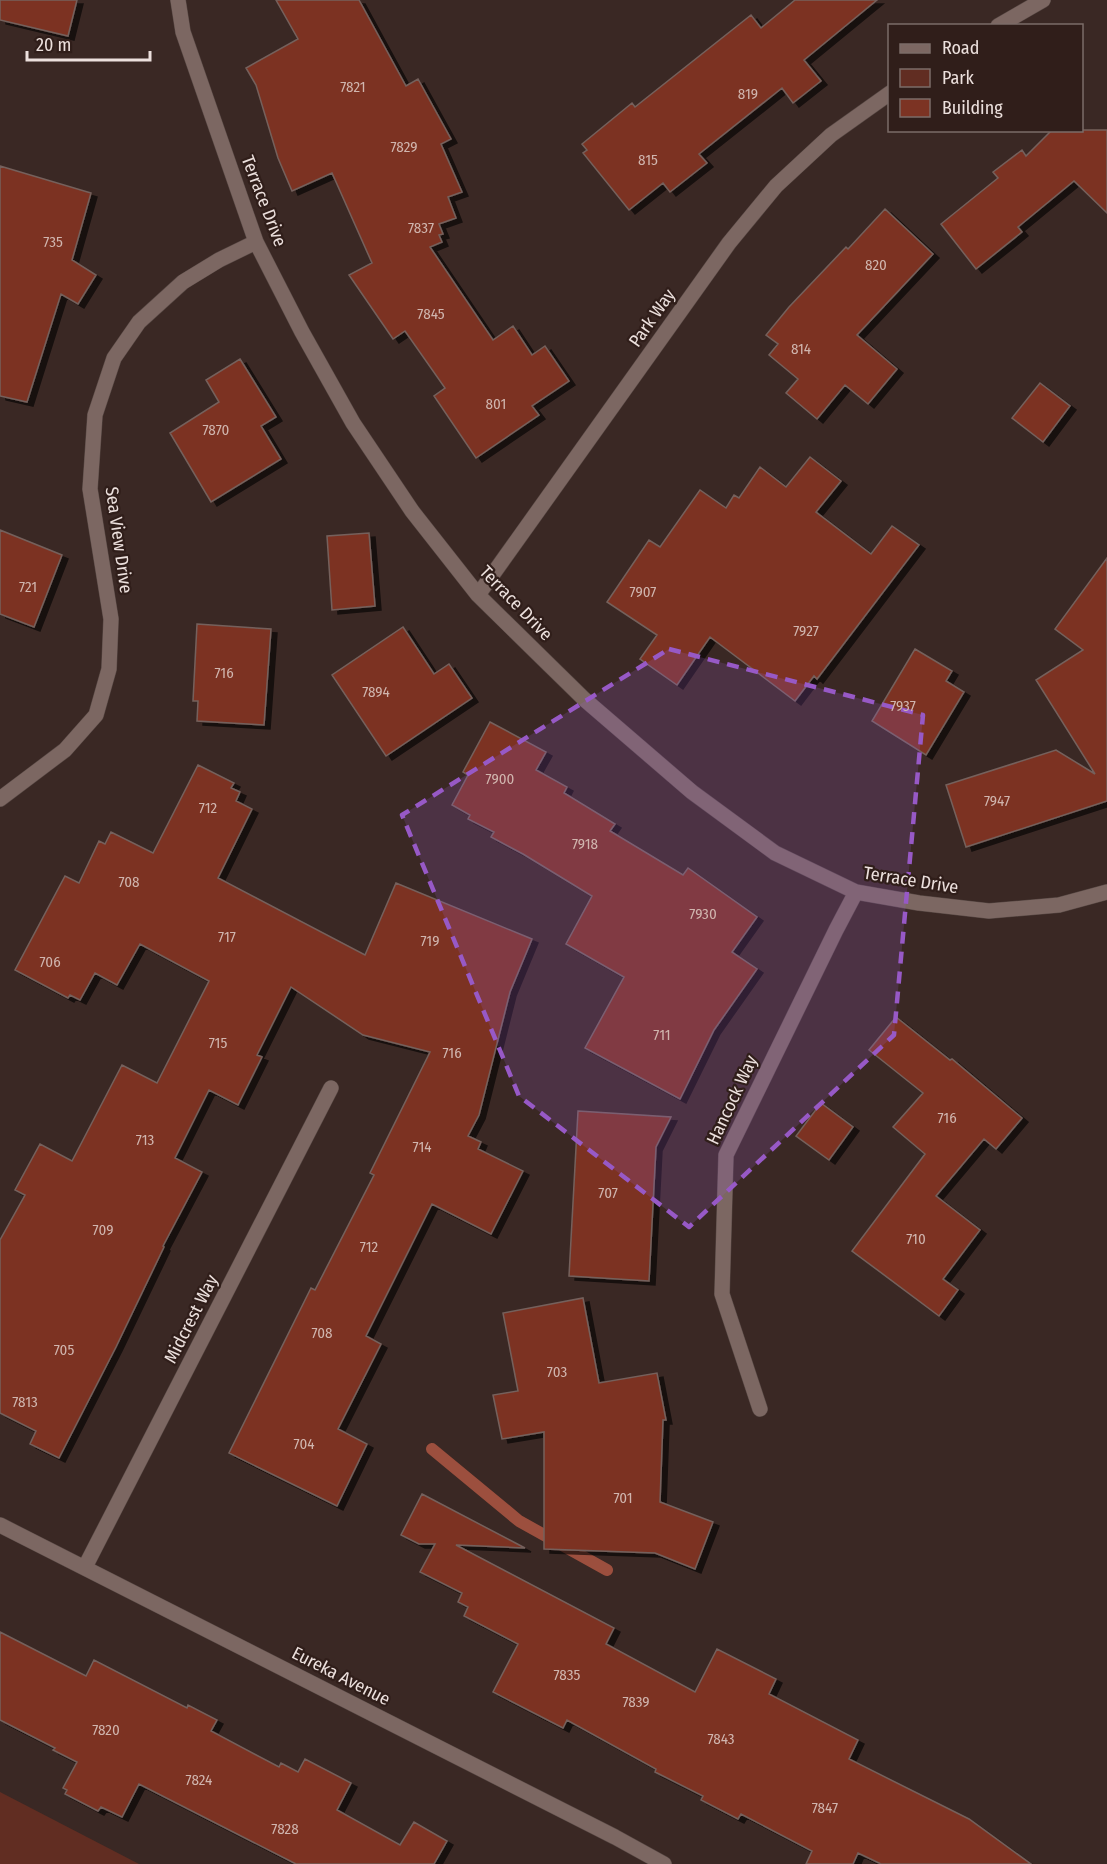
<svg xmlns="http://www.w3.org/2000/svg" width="1107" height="1864" viewBox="0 0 1107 1864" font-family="'Fira Sans Condensed',sans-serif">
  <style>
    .green { fill: #612d22 }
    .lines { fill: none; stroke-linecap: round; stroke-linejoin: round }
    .stream { stroke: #9c4f3e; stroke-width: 12 }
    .building { fill: #7c3323; stroke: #75615c; stroke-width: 1.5; filter: url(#shadow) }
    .minor-casing { stroke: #564743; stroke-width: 16 }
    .minor { stroke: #7c6762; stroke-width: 15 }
    .marked { fill: #9759c6; fill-opacity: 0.2; stroke: #9759c6; stroke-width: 4.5; stroke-dasharray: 12 8; stroke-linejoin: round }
    .labels { text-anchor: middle; stroke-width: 4.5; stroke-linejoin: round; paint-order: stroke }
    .number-label { font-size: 15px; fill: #d0b5ae }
    .street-label { font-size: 18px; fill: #ece0dd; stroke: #301e1a }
  </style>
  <defs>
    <filter id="shadow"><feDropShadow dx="6" dy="4" stdDeviation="0" flood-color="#0009"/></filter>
  </defs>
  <rect width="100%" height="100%" fill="#3a2824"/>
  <path class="green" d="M 0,1792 L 139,1864 L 0,1864 Z"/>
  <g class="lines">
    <path class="stream" d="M 432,1449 L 519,1521 L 607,1570"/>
  </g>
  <path class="building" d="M 0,0 L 77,0 L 68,36 L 0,20 Z
    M 276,0 L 359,0 L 406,86 L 418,79 L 451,139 L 441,144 L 462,192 L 448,197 L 456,218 L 439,224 L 443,234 L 439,235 L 442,242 L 430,247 L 493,340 L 513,326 L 532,355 L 545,346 L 569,381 L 532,406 L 539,415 L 476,458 L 434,396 L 445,388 L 405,331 L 393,339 L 349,275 L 372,263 L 332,173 L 292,191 L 278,158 L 256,85 L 246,68 L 298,39 Z
    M 795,0 L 877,0 L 804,60 L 821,81 L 793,103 L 782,88 L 699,154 L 707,163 L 670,192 L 663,183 L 629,210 L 583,153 L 587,150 L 582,144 L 632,103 L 635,107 L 751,15 L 761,28 Z
    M 1052,130 L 1107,130 L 1107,213 L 1074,181 L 1018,227 L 1022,232 L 976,269 L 941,224 L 998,178 L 993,172 L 1022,150 L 1026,156 Z
    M 0,166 L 91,193 L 72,260 L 96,275 L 78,304 L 61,294 L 27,402 L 0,396 Z
    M 885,209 L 933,254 L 857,335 L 897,369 L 868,404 L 845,385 L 817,419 L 786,393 L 798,379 L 769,355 L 778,344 L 766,335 L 789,307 L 846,247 L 848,249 Z
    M 240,359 L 276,417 L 261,426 L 281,459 L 211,502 L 170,433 L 219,402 L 206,380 Z
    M 1040,383 L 1070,406 L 1043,442 L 1012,418 Z
    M 810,457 L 841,481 L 816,512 L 871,554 L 892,526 L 919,545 L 817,679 L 814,676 L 795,701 L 710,637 L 677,685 L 640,659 L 657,635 L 607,602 L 649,540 L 660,547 L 700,490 L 726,508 L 734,495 L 739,498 L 760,467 L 786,487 Z
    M 0,530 L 62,555 L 34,627 L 0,614 Z
    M 369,533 L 375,606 L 332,610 L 327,536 Z
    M 1107,558 L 1107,801 L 966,847 L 946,785 L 1056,750 L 1095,774 L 1036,680 L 1083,650 L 1055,629 Z
    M 197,624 L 271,629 L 264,725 L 197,721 L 198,701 L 193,701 Z
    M 403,627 L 434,674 L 449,664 L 472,698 L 386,756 L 332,675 Z
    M 915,649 L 952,671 L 946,681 L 964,692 L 926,755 L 872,721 Z
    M 490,722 L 546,752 L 536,770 L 567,787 L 564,793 L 615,824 L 610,831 L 683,875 L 688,868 L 757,917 L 732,952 L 757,969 L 714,1030 L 680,1099 L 585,1048 L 624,977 L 566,944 L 592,896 L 523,854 L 491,837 L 494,832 L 468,819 L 470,815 L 452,805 L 468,775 L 463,772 Z
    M 198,765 L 234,783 L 231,788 L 240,792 L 236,801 L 252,809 L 218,878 L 365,955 L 396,883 L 532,939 L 510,992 L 479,1115 L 468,1136 L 481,1142 L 478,1149 L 523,1171 L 491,1234 L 432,1204 L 366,1336 L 381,1344 L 338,1429 L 367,1444 L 337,1506 L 229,1453 L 311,1288 L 315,1290 L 374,1175 L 370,1173 L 430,1052 L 363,1035 L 291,987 L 257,1055 L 262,1057 L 238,1105 L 209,1090 L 175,1158 L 202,1172 L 163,1246 L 164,1247 L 116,1347 L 59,1458 L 30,1444 L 36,1431 L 0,1413 L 0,1240 L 25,1195 L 15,1190 L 40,1144 L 72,1161 L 122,1065 L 157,1083 L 209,981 L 140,944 L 117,985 L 95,973 L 80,1000 L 70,995 L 68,998 L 15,970 L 65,876 L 79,883 L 99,841 L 105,844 L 111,832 L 153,853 Z
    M 896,1017 L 950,1060 L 952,1059 L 1022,1118 L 996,1149 L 984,1139 L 936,1196 L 980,1230 L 943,1279 L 958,1290 L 939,1316 L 852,1251 L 925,1154 L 893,1127 L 923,1093 L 869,1050 Z
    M 821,1103 L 853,1127 L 829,1160 L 796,1136 Z
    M 578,1111 L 671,1117 L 656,1147 L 649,1281 L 569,1276 Z
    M 583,1298 L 599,1383 L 657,1373 L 666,1420 L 663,1420 L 660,1502 L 713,1522 L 695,1569 L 655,1553 L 544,1549 L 544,1432 L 502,1439 L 493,1395 L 518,1391 L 503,1313 Z
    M 422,1494 L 525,1548 L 456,1545 L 614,1628 L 606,1644 L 695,1692 L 717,1649 L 776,1679 L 769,1694 L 858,1740 L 849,1759 L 969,1819 L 1031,1864 L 881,1864 L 858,1853 L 853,1864 L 806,1864 L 812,1851 L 741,1814 L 738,1819 L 701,1800 L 703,1796 L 655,1772 L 656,1769 L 567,1720 L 563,1728 L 493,1692 L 518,1644 L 464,1616 L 468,1607 L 458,1602 L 462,1593 L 420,1572 L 435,1544 L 419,1544 L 401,1535 Z
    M 0,1632 L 86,1676 L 94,1660 L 187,1708 L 188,1705 L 217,1720 L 211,1731 L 279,1767 L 281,1763 L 298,1772 L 305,1759 L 351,1783 L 337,1810 L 400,1845 L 414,1822 L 447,1841 L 434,1864 L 296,1864 L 139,1784 L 122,1817 L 101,1807 L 98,1811 L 65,1794 L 67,1790 L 63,1788 L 77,1762 L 53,1750 L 55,1748 L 0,1720 Z"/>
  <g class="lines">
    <defs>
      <path id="minor" d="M 178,0 L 183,32 L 256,242 L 302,332 L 353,423 L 412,511 L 478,595 L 584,699 L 692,792 L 775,853 L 856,892 L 919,903 L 989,911 L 1059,905 L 1107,892
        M 998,26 L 1043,0
        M 478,595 L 729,243 L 776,186 L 831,135 L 890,93
        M 0,799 L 65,750 L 96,715 L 109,669 L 111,619 L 90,489 L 95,415 L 114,358 L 139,322 L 183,282 L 219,260 L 256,242
        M 760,1409 L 722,1294 L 726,1155 L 836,930 L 856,892
        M 0,1525 L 615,1837 L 664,1864
        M 85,1567 L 331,1088"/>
    </defs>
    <use href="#minor" class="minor-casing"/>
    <use href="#minor" class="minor"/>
  </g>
  <path class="marked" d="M 669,649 L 923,715 L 894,1035 L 689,1227 L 519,1096 L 402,815 Z"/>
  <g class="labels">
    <g class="number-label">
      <text x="353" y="92">7821</text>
      <text x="748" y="99">819</text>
      <text x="404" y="152">7829</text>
      <text x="648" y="165">815</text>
      <text x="421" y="233">7837</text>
      <text x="53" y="247">735</text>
      <text x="876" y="270">820</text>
      <text x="431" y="319">7845</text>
      <text x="801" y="354">814</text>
      <text x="496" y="409">801</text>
      <text x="216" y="435">7870</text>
      <text x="28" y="592">721</text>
      <text x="643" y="597">7907</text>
      <text x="806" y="636">7927</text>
      <text x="224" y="678">716</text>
      <text x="376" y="697">7894</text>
      <text x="903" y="711">7937</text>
      <text x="500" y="784">7900</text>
      <text x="997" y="806">7947</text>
      <text x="208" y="813">712</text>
      <text x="585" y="849">7918</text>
      <text x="129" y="887">708</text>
      <text x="703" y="919">7930</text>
      <text x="227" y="942">717</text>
      <text x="430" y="946">719</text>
      <text x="50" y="967">706</text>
      <text x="662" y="1040">711</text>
      <text x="218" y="1048">715</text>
      <text x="452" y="1058">716</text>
      <text x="947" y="1123">716</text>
      <text x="145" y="1145">713</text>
      <text x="422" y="1152">714</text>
      <text x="608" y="1198">707</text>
      <text x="103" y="1235">709</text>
      <text x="916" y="1244">710</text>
      <text x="369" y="1252">712</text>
      <text x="322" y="1338">708</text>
      <text x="64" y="1355">705</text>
      <text x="557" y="1377">703</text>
      <text x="25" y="1407">7813</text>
      <text x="304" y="1449">704</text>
      <text x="623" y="1503">701</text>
      <text x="567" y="1680">7835</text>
      <text x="636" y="1707">7839</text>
      <text x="106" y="1735">7820</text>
      <text x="721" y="1744">7843</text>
      <text x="199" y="1785">7824</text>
      <text x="825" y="1813">7847</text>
      <text x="285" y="1834">7828</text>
    </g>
    <g class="street-label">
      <text transform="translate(264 201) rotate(69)" y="6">Terrace Drive</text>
      <text transform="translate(652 318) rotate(-55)" y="6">Park Way</text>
      <text transform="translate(119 540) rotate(82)" y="6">Sea View Drive</text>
      <text transform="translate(516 603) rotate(46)" y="6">Terrace Drive</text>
      <text transform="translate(911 880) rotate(9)" y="6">Terrace Drive</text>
      <text transform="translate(732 1100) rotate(-65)" y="6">Hancock Way</text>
      <text transform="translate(191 1319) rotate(-63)" y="6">Midcrest Way</text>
      <text transform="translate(341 1676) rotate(27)" y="6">Eureka Avenue</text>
    </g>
  </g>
  <rect x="888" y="24" width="195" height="108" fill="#301e1a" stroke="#7b6c68" stroke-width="1.5"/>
  <rect x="900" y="44" width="30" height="9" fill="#7c6762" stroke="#7b6c68" stroke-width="1.5"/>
  <text x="942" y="54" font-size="18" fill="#ece0dd">Road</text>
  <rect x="900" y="69" width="30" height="18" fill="#612d22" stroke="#7b6c68" stroke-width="1.5"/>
  <text x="942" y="84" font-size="18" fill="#ece0dd">Park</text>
  <rect x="900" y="99" width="30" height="18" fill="#7c3323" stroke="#7b6c68" stroke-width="1.5"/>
  <text x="942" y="114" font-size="18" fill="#ece0dd">Building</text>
  <path d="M27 51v9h123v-9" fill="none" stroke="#ece0dd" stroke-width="3"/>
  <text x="36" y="51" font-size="18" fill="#ece0dd" stroke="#301e1a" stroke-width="4.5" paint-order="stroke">20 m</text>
</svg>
